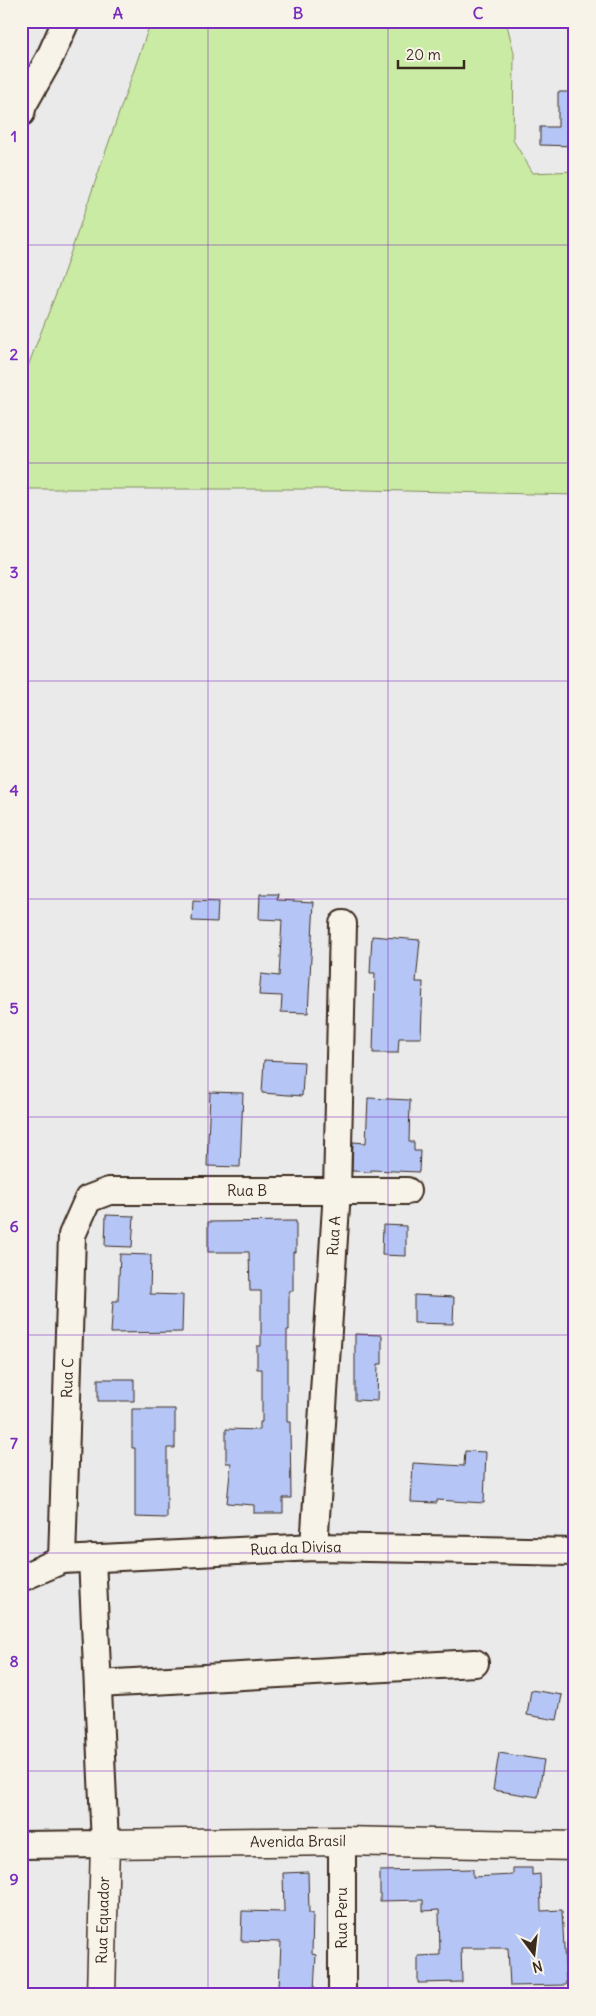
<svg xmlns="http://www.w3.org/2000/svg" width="596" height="2016" viewBox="0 0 596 2016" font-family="Delius,sans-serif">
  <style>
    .green { fill: #caeba3; stroke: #828a60 }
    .building { fill: #b5c6f6; stroke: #3b2a1e }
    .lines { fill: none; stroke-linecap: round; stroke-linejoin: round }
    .minor-casing { stroke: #3b2a1e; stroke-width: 30 }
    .major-casing { stroke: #3b2a1e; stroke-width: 31 }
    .minor { stroke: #f7f3e8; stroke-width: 26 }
    .major { stroke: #f7f3e8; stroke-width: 28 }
    .grid { fill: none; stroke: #7b2cbf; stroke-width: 1; stroke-opacity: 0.55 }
    .labels { text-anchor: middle; stroke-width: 5; stroke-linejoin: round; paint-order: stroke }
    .street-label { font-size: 15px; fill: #3b2a1e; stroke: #f7f3e8 }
    .neatline { fill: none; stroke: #7b2cbf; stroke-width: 2 }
    .grid-label { font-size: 16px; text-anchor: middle; font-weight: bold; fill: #7b2cbf }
  </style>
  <rect width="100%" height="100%" fill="#eaeaeb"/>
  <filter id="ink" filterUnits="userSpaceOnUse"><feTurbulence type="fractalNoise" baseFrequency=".02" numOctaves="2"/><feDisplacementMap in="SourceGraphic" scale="10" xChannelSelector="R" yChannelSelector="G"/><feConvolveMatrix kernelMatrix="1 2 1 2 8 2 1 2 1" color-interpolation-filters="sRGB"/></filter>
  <g filter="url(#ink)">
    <path class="green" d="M 151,21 L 506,21 L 514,53 L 513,140 L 533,173 L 575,171 L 575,495 L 322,489 L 21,489 L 21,384 L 60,283 Z"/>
    <path class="building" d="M 558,92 L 575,92 L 575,146 L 540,145 L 540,127 L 558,127 Z
      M 260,894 L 278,894 L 277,900 L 314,902 L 308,1013 L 281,1012 L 282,996 L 259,995 L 261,974 L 279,976 L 282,920 L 259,919 Z
      M 193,901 L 218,902 L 217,922 L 192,921 Z
      M 372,936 L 420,940 L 416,982 L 423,982 L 421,1038 L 399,1038 L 398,1053 L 373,1053 L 375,973 L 370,973 Z
      M 264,1060 L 304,1062 L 302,1096 L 262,1093 Z
      M 210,1092 L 243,1093 L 240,1167 L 207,1166 Z
      M 368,1098 L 410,1100 L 409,1142 L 414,1142 L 414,1151 L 420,1151 L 419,1172 L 371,1170 L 371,1172 L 352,1171 L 353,1142 L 366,1143 Z
      M 106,1215 L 134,1216 L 132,1247 L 105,1246 Z
      M 296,1221 L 296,1252 L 293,1252 L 293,1291 L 289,1291 L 289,1330 L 287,1330 L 287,1422 L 290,1422 L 291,1498 L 283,1498 L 283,1513 L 254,1513 L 254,1505 L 227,1503 L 231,1463 L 226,1463 L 226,1429 L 260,1430 L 260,1422 L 262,1422 L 262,1369 L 257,1369 L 257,1346 L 261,1346 L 261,1291 L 250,1291 L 249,1252 L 208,1252 L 208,1222 Z
      M 383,1225 L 406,1226 L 406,1256 L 382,1255 Z
      M 120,1254 L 151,1255 L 150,1294 L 183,1295 L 182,1332 L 111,1333 L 113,1301 L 118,1301 Z
      M 414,1295 L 454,1297 L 453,1324 L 414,1323 Z
      M 355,1334 L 382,1335 L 382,1364 L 378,1364 L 377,1401 L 355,1400 Z
      M 98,1379 L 134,1379 L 134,1401 L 98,1401 Z
      M 132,1409 L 175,1409 L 175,1448 L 167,1448 L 167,1518 L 135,1517 L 135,1448 L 132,1448 Z
      M 465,1451 L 486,1452 L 484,1503 L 437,1500 L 437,1503 L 411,1502 L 413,1463 L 464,1466 Z
      M 531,1690 L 562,1695 L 557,1720 L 527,1715 Z
      M 499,1753 L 544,1760 L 538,1797 L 493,1790 Z
      M 513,1868 L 532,1868 L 532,1875 L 540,1874 L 541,1911 L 562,1910 L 566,1985 L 510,1986 L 508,1948 L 461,1948 L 462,1982 L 418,1983 L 418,1956 L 440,1955 L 439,1910 L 423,1911 L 423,1900 L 380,1901 L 380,1871 L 473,1869 L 473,1877 L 513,1875 Z
      M 308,1872 L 309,1913 L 313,1913 L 312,1954 L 316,1955 L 314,1990 L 279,1988 L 281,1942 L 241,1941 L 242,1911 L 284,1912 L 283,1873 Z"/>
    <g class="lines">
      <defs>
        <g id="minor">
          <path d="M 21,113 L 23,105 L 49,59 L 66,21"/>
          <path id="s1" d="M 314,1547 L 337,1191 L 343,924"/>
          <path id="s2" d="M 62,1560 L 72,1235 L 88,1199 L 109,1191 L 407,1191"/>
          <path id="s3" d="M 21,1578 L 62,1560 L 314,1547 L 575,1552"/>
          <path d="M 98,1684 L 475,1663"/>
          <path d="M 342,1841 L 342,1995"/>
          <path d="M 21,1845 L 105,1844 L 92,1558"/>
        </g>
        <g id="major">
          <path id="s4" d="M 101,1995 L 105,1844 L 342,1841 L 575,1846"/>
        </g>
      </defs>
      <use href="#minor" class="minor-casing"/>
      <use href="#major" class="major-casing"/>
      <use href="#minor" class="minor"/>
      <use href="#major" class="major"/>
    </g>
  </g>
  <path class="grid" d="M 208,21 L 208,1995M 388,21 L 388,1995M 21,245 L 575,245M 21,463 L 575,463M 21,681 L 575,681M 21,899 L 575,899M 21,1117 L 575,1117M 21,1335 L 575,1335M 21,1553 L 575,1553M 21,1771 L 575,1771"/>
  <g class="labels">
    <g class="street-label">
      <text dy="5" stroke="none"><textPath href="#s2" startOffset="525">Rua B</textPath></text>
      <text dy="5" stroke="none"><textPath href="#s1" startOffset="312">Rua A</textPath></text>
      <text dy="5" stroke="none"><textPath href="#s2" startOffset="182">Rua C</textPath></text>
      <text dy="5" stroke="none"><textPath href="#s3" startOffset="279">Rua da Divisa</textPath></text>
      <text dy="5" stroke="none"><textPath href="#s4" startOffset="344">Avenida Brasil</textPath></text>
      <text transform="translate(342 1918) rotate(-90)" y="5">Rua Peru</text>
      <text dy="5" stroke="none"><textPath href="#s4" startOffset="75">Rua Equador</textPath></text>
    </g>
  </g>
  <rect width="596" height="2016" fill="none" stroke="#f7f3e8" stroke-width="55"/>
  <g transform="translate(534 1954) rotate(165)" stroke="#f7f3e8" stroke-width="4" paint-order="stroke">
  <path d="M0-4L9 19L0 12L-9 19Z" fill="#3b2a1e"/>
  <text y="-8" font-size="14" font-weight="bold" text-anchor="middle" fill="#3b2a1e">N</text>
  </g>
  <path d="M398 60v8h66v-8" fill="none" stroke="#3b2a1e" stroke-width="2.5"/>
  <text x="406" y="60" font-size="15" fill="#3b2a1e" stroke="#f7f3e8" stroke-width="4" paint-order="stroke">20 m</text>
  <rect x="28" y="28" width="540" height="1960" class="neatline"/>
  <g class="grid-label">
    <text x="118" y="19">A</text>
    <text x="298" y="19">B</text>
    <text x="478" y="19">C</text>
    <text x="14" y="142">1</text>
    <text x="14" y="360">2</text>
    <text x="14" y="578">3</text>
    <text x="14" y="796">4</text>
    <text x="14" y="1014">5</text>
    <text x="14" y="1232">6</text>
    <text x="14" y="1449">7</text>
    <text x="14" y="1667">8</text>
    <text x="14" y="1885">9</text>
  </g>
</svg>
